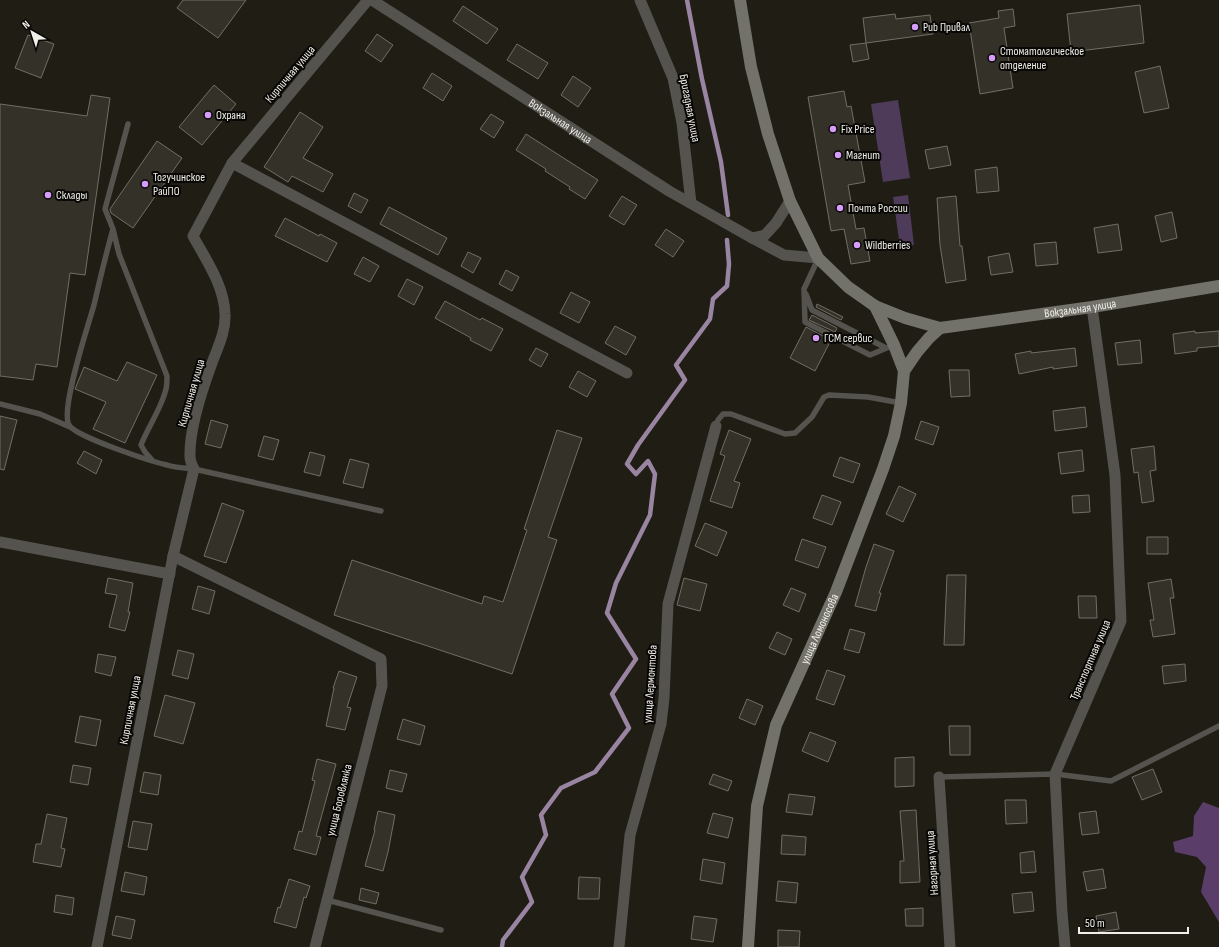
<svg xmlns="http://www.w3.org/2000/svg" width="1219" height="947" viewBox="0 0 1219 947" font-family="'Sofia Sans Condensed',sans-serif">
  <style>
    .green { fill: #4e3a59 }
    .forest { fill: #5a3e69 }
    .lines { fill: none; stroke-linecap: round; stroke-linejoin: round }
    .stream { stroke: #9985a2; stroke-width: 4.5 }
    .building { fill: #333128; stroke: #716f65 }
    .service { stroke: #54534e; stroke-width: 5.5 }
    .minor { stroke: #54534e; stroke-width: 11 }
    .secondary { stroke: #73726a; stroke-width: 12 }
    .poi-dot { fill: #d79bf9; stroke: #080705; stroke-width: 1.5 }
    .labels { text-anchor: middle; stroke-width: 4; stroke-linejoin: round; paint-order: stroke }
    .poi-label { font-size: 12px; fill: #f0efe9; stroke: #080705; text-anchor: start }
    .street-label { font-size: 12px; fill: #f0efe9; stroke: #080705 }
  </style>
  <rect width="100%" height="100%" fill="#1f1d14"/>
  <path class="green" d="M 898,100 L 910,178 L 883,182 L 871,104 Z
    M 908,195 L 914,245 L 900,247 L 893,197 Z"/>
  <path class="forest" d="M 1203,802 L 1219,808 L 1219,922 L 1201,892 L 1206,867 L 1197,857 L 1175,852 L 1173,842 L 1193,836 L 1194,816 Z"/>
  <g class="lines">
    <path class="stream" d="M 687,0 L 702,79 L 721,162 L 728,215
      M 502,947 L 503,940 L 532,902 L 522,877 L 546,835 L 541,815 L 561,788 L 595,772 L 629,728 L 612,694 L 636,659 L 607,613 L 616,583 L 650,515 L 655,474 L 648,461 L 636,474 L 627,464 L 638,445 L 685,380 L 676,365 L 710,319 L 713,299 L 727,286 L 729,264 L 727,240"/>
  </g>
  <path class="building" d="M 183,0 L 246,0 L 218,38 L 177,8 Z
    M 1140,5 L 1144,43 L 1071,52 L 1067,14 Z
    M 463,6 L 498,29 L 487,44 L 453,21 Z
    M 1013,9 L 1015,26 L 1004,28 L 1013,88 L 980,94 L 969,23 L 999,18 L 998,11 Z
    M 895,14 L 896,19 L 930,15 L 933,34 L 866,43 L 863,18 Z
    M 377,34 L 393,45 L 381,62 L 365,51 Z
    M 28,35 L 54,44 L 41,78 L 15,68 Z
    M 866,43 L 869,59 L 853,62 L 850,45 Z
    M 517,44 L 548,63 L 538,79 L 507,60 Z
    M 1160,66 L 1169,108 L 1144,113 L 1135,72 Z
    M 432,73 L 452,86 L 443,101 L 423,88 Z
    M 573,76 L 591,88 L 578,107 L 561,95 Z
    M 214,85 L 236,104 L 202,145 L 179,127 Z
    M 844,91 L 847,107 L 851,106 L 865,182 L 848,185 L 856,229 L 864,228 L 870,261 L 851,264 L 844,229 L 831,231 L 808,97 Z
    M 91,95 L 110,98 L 85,275 L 70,273 L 57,367 L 36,364 L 33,380 L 0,376 L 0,104 L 87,116 Z
    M 300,112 L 323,127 L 303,158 L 333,174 L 323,192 L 292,176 L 288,182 L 264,167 Z
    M 491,114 L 504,122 L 494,138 L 480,129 Z
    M 526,134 L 598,180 L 585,199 L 569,189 L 570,187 L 545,171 L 546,169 L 516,150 Z
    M 157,141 L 182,158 L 133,228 L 111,213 L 110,209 Z
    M 947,146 L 951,165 L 929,169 L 925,150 Z
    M 997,167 L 999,191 L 977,193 L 975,170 Z
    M 354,193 L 368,200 L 361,213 L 348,206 Z
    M 622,196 L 637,205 L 624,225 L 609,216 Z
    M 956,196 L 960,246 L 962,246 L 966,280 L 946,283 L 940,245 L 937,198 Z
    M 389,207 L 447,238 L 438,255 L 380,224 Z
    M 1172,212 L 1177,238 L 1161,242 L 1155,216 Z
    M 285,218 L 319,236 L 320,234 L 337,243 L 327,262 L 275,236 Z
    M 1118,224 L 1122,250 L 1098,253 L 1094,228 Z
    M 666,229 L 684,241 L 673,257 L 655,245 Z
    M 1056,242 L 1058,264 L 1036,266 L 1034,244 Z
    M 468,252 L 481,258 L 473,273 L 461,266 Z
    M 1009,253 L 1013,272 L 991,275 L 988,257 Z
    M 363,257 L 379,266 L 370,282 L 354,274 Z
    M 506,270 L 519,277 L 512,291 L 499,284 Z
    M 407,279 L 423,287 L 414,305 L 398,296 Z
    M 571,292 L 590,302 L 579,323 L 560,313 Z
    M 445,301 L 480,320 L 482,318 L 503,329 L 491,351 L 470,340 L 471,338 L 435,318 Z
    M 817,304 L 843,317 L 841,320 L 816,307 Z
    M 812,315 L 837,328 L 835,332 L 809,320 Z
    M 615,326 L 636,337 L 626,355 L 605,343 Z
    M 806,327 L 831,340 L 815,371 L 790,358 Z
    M 1195,331 L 1195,333 L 1219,331 L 1219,346 L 1197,348 L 1197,351 L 1175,354 L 1173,334 Z
    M 1140,340 L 1142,363 L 1118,365 L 1115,343 Z
    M 536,348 L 548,354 L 541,367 L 529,360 Z
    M 1075,348 L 1077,366 L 1053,369 L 1053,367 L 1019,374 L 1015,354 L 1031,351 L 1031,353 Z
    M 127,362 L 157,375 L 125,443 L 93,429 L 106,402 L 75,389 L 84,367 L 117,381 Z
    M 949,370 L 969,370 L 970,396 L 951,397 Z
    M 578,371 L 596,381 L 587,397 L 569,387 Z
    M 1085,407 L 1087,427 L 1055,431 L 1053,411 Z
    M 0,416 L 17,420 L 4,470 L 0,469 Z
    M 211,420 L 228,425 L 221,448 L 205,444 Z
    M 921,421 L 939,427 L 933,445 L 915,439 Z
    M 557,430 L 582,438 L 548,537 L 557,540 L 512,674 L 334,615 L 352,560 L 482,604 L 484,596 L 503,602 L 527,530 L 524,529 Z
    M 729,430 L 751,439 L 734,481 L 740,483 L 732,508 L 710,501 L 725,456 L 720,454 Z
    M 264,436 L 279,440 L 273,460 L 258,456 Z
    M 1154,446 L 1156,470 L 1150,471 L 1154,501 L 1142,503 L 1138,472 L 1134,473 L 1131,449 Z
    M 1082,450 L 1084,471 L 1061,474 L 1058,453 Z
    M 84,451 L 102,460 L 96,474 L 77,463 Z
    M 310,452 L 325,456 L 320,476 L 304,472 Z
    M 840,457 L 860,464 L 853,483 L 833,476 Z
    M 350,459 L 369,464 L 363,488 L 343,483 Z
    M 899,486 L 916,494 L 903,522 L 886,514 Z
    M 822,495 L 841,502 L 832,525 L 813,518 Z
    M 1089,495 L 1090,512 L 1073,513 L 1072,496 Z
    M 222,503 L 244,511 L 226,563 L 204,556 Z
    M 705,523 L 727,532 L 717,556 L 695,546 Z
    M 1147,537 L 1168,537 L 1168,554 L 1147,554 Z
    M 802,539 L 826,547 L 818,568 L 795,560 Z
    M 874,544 L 894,551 L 879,593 L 881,593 L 876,611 L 855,606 L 866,567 Z
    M 947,575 L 966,575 L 964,645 L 944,645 Z
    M 108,578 L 133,583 L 128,612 L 130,612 L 125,631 L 109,627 L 117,595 L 105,593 Z
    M 684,578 L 707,584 L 700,611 L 677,605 Z
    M 1171,579 L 1174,598 L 1170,598 L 1175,634 L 1153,637 L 1150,620 L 1154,620 L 1148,583 Z
    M 198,586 L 215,591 L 209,614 L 192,609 Z
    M 791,588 L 806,594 L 799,612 L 783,605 Z
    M 1078,596 L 1096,596 L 1097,618 L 1079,618 Z
    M 850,629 L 865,633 L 859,653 L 844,649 Z
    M 777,632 L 792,639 L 785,655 L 769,648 Z
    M 178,650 L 194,654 L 188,679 L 172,675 Z
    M 98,654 L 116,657 L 111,676 L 95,672 Z
    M 1185,664 L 1186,681 L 1164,684 L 1162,666 Z
    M 827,670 L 845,676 L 834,705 L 816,699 Z
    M 339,671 L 357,677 L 347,707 L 351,708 L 345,730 L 326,726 L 334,688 L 333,688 Z
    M 165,695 L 195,703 L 183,744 L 154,736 Z
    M 747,699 L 763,706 L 755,725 L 739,718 Z
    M 80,716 L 101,720 L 96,746 L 75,742 Z
    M 403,719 L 425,726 L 420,745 L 397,739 Z
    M 949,726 L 970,726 L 970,755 L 950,755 Z
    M 810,732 L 836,742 L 828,762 L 802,751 Z
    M 914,757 L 914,786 L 895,787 L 895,758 Z
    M 317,759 L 336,764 L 316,836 L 321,837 L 316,855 L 294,849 L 299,831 L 302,832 L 315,781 L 312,780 Z
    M 73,765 L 91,768 L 88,785 L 70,782 Z
    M 1153,769 L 1162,792 L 1142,800 L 1132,777 Z
    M 390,770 L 407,774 L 402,792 L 386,788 Z
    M 144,772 L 161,775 L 158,795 L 140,792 Z
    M 713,774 L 732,781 L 728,791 L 709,784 Z
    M 789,794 L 815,797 L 812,815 L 786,812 Z
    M 1005,800 L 1026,800 L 1027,823 L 1006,824 Z
    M 916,810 L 920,882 L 900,883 L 900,861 L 904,861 L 900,811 Z
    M 378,811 L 395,815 L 388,852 L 383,871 L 365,866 L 375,830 L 374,830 Z
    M 1096,811 L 1099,833 L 1082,835 L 1079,813 Z
    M 713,813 L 733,818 L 728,838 L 707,833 Z
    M 47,814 L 67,818 L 61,848 L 65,849 L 61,867 L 33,862 L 36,844 L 41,844 Z
    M 133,821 L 152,824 L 147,850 L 128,847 Z
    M 782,835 L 806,837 L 805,855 L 781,854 Z
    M 1034,851 L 1036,872 L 1021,873 L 1020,853 Z
    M 703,859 L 725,863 L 722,884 L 700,880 Z
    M 1103,869 L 1106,888 L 1087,891 L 1083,872 Z
    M 125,872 L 147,877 L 144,895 L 121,891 Z
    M 579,877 L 600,878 L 599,899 L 578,899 Z
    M 289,879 L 310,886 L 306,898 L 304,897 L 296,928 L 274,922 L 278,907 L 280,908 Z
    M 778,881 L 798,883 L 796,903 L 776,901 Z
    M 361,888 L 379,893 L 376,904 L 359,900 Z
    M 1032,892 L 1034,911 L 1014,913 L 1012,894 Z
    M 56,895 L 74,898 L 72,915 L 54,912 Z
    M 923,908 L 923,926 L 906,926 L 905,909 Z
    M 1116,912 L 1119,929 L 1099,932 L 1096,916 Z
    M 116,916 L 135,920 L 131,939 L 112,935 Z
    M 694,916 L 717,919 L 713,942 L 691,939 Z
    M 778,930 L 800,931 L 799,947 L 778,947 Z"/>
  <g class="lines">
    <path class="service" d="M 128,124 L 105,209 L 113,229 L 119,254 L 167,376 C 167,380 167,385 166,389 C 162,407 148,427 141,445 L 145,452 L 152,460
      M 113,229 C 106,254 100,279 94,305 C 88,326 60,410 69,425 C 76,437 150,461 167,465 C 175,468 185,468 194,469 L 381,511
      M 818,259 L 804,289 L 805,322 L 870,355 L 894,345
      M 806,294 L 812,310 L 886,348
      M 0,404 L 40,414 L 70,427
      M 716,426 L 718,420 L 723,414 L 731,414 L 785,434 L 795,433 L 812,417 L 824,397 L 829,395 L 868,397 L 901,403
      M 939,777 L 1055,774 L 1111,781 L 1219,726
      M 327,900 L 441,930"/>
    <g class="minor">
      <path id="s1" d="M 372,0 L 669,191 L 752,238 L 784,255 L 818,258"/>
      <path d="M 640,0 L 673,78 L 682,123 L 691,203"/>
      <path d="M 232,163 L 627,373"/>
      <path d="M 752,238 L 765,235 L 776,223 L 790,201"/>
      <path d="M 0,542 L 170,574"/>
      <path d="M 173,556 L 381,659 L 382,686 L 315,947"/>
      <path d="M 939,777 L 950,947"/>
      <path d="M 97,947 L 173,556 L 194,469 C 192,465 190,461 190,457 C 189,428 202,390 212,363 C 218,347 226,331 225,314 C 224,285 206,260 193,236 L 232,163 L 368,0"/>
      <path d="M 619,947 L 630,835 L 661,724 L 664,698 L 668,604 L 716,426"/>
      <path d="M 1065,947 L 1062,912 L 1055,774 L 1121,621 L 1115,475 L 1092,307"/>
    </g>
    <g class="secondary">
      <path id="s2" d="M 740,0 L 751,67 L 768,134 L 790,201 L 818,258 L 848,287 L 875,306 L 905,318 L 940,328 L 1092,307 L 1219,286"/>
      <path d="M 875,306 L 894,345 L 904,371"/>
      <path id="s3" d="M 748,947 L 757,806 L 776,725 L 836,592 L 883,469 L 894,436 L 901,403 L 904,371 L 917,352 L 929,338 L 940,328"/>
    </g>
  </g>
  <g class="poi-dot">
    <circle cx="915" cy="27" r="4"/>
    <circle cx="992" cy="58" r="4"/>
    <circle cx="208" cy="115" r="4"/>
    <circle cx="833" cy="129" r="4"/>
    <circle cx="838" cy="155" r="4"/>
    <circle cx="145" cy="184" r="4"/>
    <circle cx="48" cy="195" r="4"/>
    <circle cx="840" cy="208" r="4"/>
    <circle cx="857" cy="245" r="4"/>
    <circle cx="816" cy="338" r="4"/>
  </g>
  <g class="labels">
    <g class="poi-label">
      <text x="923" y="31">Pub Привал</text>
      <text x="1000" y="55">Стоматолгическое<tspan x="1000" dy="14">отделение</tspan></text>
      <text x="216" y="119">Охрана</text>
      <text x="841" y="133">Fix Price</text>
      <text x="846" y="159">Магнит</text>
      <text x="153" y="181">Тогучинское<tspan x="153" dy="14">РайПО</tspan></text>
      <text x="56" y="199">Склады</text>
      <text x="848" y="212">Почта России</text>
      <text x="865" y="249">Wildberries</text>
      <text x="824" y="342">ГСМ сервис</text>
    </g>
    <g class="street-label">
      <text transform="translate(290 74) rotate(-50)" y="4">Кирпичная улица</text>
      <text transform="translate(690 108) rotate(79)" y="4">Бригадная улица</text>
      <text dy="4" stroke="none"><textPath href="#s1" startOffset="224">Вокзальная улица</textPath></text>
      <text dy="4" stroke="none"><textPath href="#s2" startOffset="556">Вокзальная улица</textPath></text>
      <text transform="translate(191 393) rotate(-74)" y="4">Кирпичная улица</text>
      <text dy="4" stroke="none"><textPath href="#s3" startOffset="330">улица Ломоносова</textPath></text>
      <text transform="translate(1090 660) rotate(-67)" y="4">Транспортная улица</text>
      <text transform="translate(650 684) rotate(-86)" y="4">улица Лермонтова</text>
      <text transform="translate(130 710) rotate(-79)" y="4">Кирпичная улица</text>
      <text transform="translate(339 800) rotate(-76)" y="4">улица Боровлянка</text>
      <text transform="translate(932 863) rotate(-94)" y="4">Нагорная улица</text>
    </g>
  </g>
  <g transform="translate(32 32) rotate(321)" stroke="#080705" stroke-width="3" paint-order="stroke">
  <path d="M0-3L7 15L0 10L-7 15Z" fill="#f0efe9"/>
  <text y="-6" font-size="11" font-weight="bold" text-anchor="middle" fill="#f0efe9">N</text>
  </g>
  <path d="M1079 927v6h109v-6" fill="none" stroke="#f0efe9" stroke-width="2"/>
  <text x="1085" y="927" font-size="12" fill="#f0efe9" stroke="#080705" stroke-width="3" paint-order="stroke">50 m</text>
</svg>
